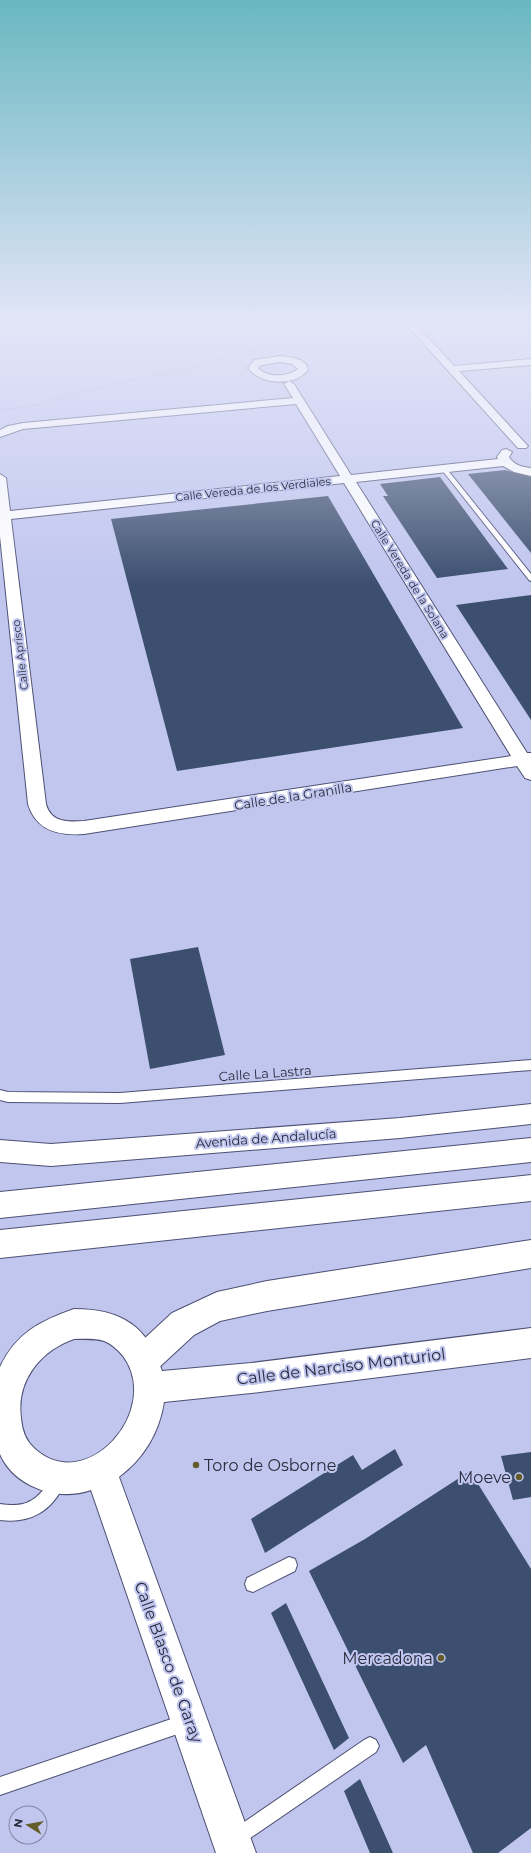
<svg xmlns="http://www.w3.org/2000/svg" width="531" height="1853" viewBox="0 0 531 1853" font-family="Montserrat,sans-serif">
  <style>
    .building { fill: #3c4f6f }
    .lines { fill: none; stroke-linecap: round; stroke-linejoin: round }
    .lane-casing { stroke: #4d5073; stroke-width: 2 }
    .street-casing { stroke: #4d5073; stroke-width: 2 }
    .secondary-casing { stroke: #4d5073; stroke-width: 2 }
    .highway-casing { stroke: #4d5073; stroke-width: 2 }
    .path { stroke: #9195b6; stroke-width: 1.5; stroke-dasharray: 0.5 1.5; stroke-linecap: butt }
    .lane { fill: #fff; fill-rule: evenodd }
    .street { fill: #fff; fill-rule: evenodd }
    .secondary { fill: #fff; fill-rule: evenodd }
    .highway { fill: #fff; fill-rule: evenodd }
    .poi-dot { fill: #655d29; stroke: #c1c6ef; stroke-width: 1.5 }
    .labels { text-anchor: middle; stroke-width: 4; stroke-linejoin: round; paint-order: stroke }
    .far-street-label { font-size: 11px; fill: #2a2c3c; stroke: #c1c6ef }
    .street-label { font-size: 13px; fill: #2a2c3c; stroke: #c1c6ef }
    .near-street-label { font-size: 16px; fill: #2a2c3c; stroke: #c1c6ef }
    .near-poi-label { font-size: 16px; fill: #2a2c3c; stroke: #c1c6ef; text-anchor: end }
  </style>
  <rect width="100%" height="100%" fill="#c1c6ef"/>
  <path class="building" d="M 505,470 L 531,477 L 531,553 L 468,474 Z
    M 440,477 L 508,569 L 437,578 L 383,496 L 388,496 L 380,484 Z
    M 328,496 L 463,728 L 177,771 L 111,519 Z
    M 531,595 L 531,720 L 456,605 Z
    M 198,947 L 225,1055 L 150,1069 L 130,959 Z
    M 395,1449 L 403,1465 L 265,1553 L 251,1519 L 353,1455 L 362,1470 Z
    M 531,1452 L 531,1497 L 513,1500 L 501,1456 Z
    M 470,1471 L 531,1569 L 531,1828 L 498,1853 L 473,1853 L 426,1745 L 403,1763 L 309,1571 L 365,1539 Z
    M 286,1603 L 349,1738 L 334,1750 L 271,1613 Z
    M 360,1779 L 393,1853 L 370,1853 L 344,1791 Z"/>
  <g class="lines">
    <defs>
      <path id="lane" d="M 442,468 L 446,468 L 531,574 L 531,581 L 529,580 L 442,470 Z
        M 531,1060 L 531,1070 L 120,1103 L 8,1102 L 0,1100 L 0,1090 L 8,1092 L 120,1093 Z
        M 58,1475 L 63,1477 L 65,1482 C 53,1511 30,1524 0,1520 L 0,1504 C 23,1507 33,1504 47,1485 C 50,1480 52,1477 58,1475 Z
        M 289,1557 L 295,1559 L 297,1565 L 295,1571 L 253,1592 L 247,1590 L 245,1584 L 247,1578 Z
        M 186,1714 L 192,1717 L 195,1723 L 192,1729 L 0,1795 L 0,1777 Z
        M 370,1737 L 376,1740 L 379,1746 L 376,1752 L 243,1843 L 237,1846 L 231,1843 L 228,1837 L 231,1831 L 364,1740 Z"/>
      <path id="street" d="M 406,324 L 415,324 L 454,366 L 531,359 L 531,365 L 459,371 L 526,444 L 528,446 L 526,448 L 518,448 Z
        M 280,356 C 289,357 307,358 308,370 C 295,387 260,385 248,368 L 254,360 ZM 280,362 L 292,364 L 298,369 C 288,377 267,378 258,368 L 261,365 Z
        M 289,381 L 294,384 L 351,475 L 498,459 L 497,457 L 502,450 L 506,449 L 512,452 L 509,457 C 514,465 522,467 531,468 L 531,476 L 514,472 L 503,466 L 356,482 L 527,753 L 531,753 L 531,780 L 525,778 L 517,766 L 84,834 C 59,836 36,831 28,804 L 0,536 L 0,474 L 6,478 L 10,511 L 340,476 L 296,404 L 23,429 L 0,437 L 0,430 L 8,426 L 23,423 L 293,398 L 284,384 ZM 344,483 L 511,756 L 84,821 C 68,822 51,823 46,804 L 11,519 Z
        M 531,1104 L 531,1124 L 400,1138 L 51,1166 L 0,1162 L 0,1140 L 51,1144 L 400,1118 Z"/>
      <path id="secondary" d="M 74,1309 C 121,1309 148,1326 162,1371 L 251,1363 L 531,1328 L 531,1358 L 251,1393 L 164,1402 C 159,1433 144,1458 119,1477 L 256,1853 L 216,1853 L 91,1490 C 58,1502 14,1487 0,1454 L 0,1367 C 16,1333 40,1321 74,1309 ZM 74,1339 C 84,1339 95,1338 104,1341 C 112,1344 118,1350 123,1356 C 163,1410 86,1497 34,1448 C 25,1440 22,1429 21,1418 C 16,1381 40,1351 74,1339 Z"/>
      <path id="highway" d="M 531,1138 L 531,1162 L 0,1218 L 0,1192 Z
        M 531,1175 L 531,1201 L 0,1258 L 0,1230 Z
        M 531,1240 L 531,1268 L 267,1311 L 220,1321 L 194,1335 L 154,1372 L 143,1376 L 132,1372 L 128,1361 L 132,1350 L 172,1313 L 217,1292 L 267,1281 Z"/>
    </defs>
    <use href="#lane" class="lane-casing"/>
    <use href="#street" class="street-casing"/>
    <use href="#secondary" class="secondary-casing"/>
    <use href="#highway" class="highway-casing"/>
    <path class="path" d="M 0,410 L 33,406 L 71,394 L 197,366 L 341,324"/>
    <use href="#lane" class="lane"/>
    <use href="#street" class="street"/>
    <use href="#secondary" class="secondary"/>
    <use href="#highway" class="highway"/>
  </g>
  <linearGradient id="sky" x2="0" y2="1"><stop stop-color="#69b7c1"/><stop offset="0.55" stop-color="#e3e5f8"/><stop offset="1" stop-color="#e3e5f8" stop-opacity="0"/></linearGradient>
  <rect width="531" height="584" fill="url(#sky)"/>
  <g class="poi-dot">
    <circle cx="196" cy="1465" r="4"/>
    <circle cx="519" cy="1477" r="4"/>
    <circle cx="441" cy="1658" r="4"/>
  </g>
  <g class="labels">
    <g class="far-street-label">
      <text transform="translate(253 489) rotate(-6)" y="4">Calle Vereda de los Verdiales</text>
      <text transform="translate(410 579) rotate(58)" y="4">Calle Vereda de la Solana</text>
      <text transform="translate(20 655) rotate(-97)" y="4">Calle Aprisco</text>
    </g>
    <g class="street-label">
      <text transform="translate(293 796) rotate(-9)" y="5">Calle de la Granilla</text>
      <text transform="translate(265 1073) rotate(-4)" y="5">Calle La Lastra</text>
      <text transform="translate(266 1138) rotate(-4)" y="5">Avenida de Andalucía</text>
    </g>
    <g class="near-street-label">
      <text transform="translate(341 1366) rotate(-7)" y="6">Calle de Narciso Monturiol</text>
      <text transform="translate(169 1662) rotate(70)" y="6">Calle Blasco de Garay</text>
    </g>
    <g class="near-poi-label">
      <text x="204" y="1471" text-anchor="start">Toro de Osborne</text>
      <text x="511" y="1483">Moeve</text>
      <text x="433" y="1664">Mercadona</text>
    </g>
  </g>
  <g transform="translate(28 1825) rotate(281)"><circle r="19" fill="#c1c6ef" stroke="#8588a7"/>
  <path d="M0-3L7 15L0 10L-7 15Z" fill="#655d29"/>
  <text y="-6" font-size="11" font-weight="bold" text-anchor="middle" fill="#2a2c3c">N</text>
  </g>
</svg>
